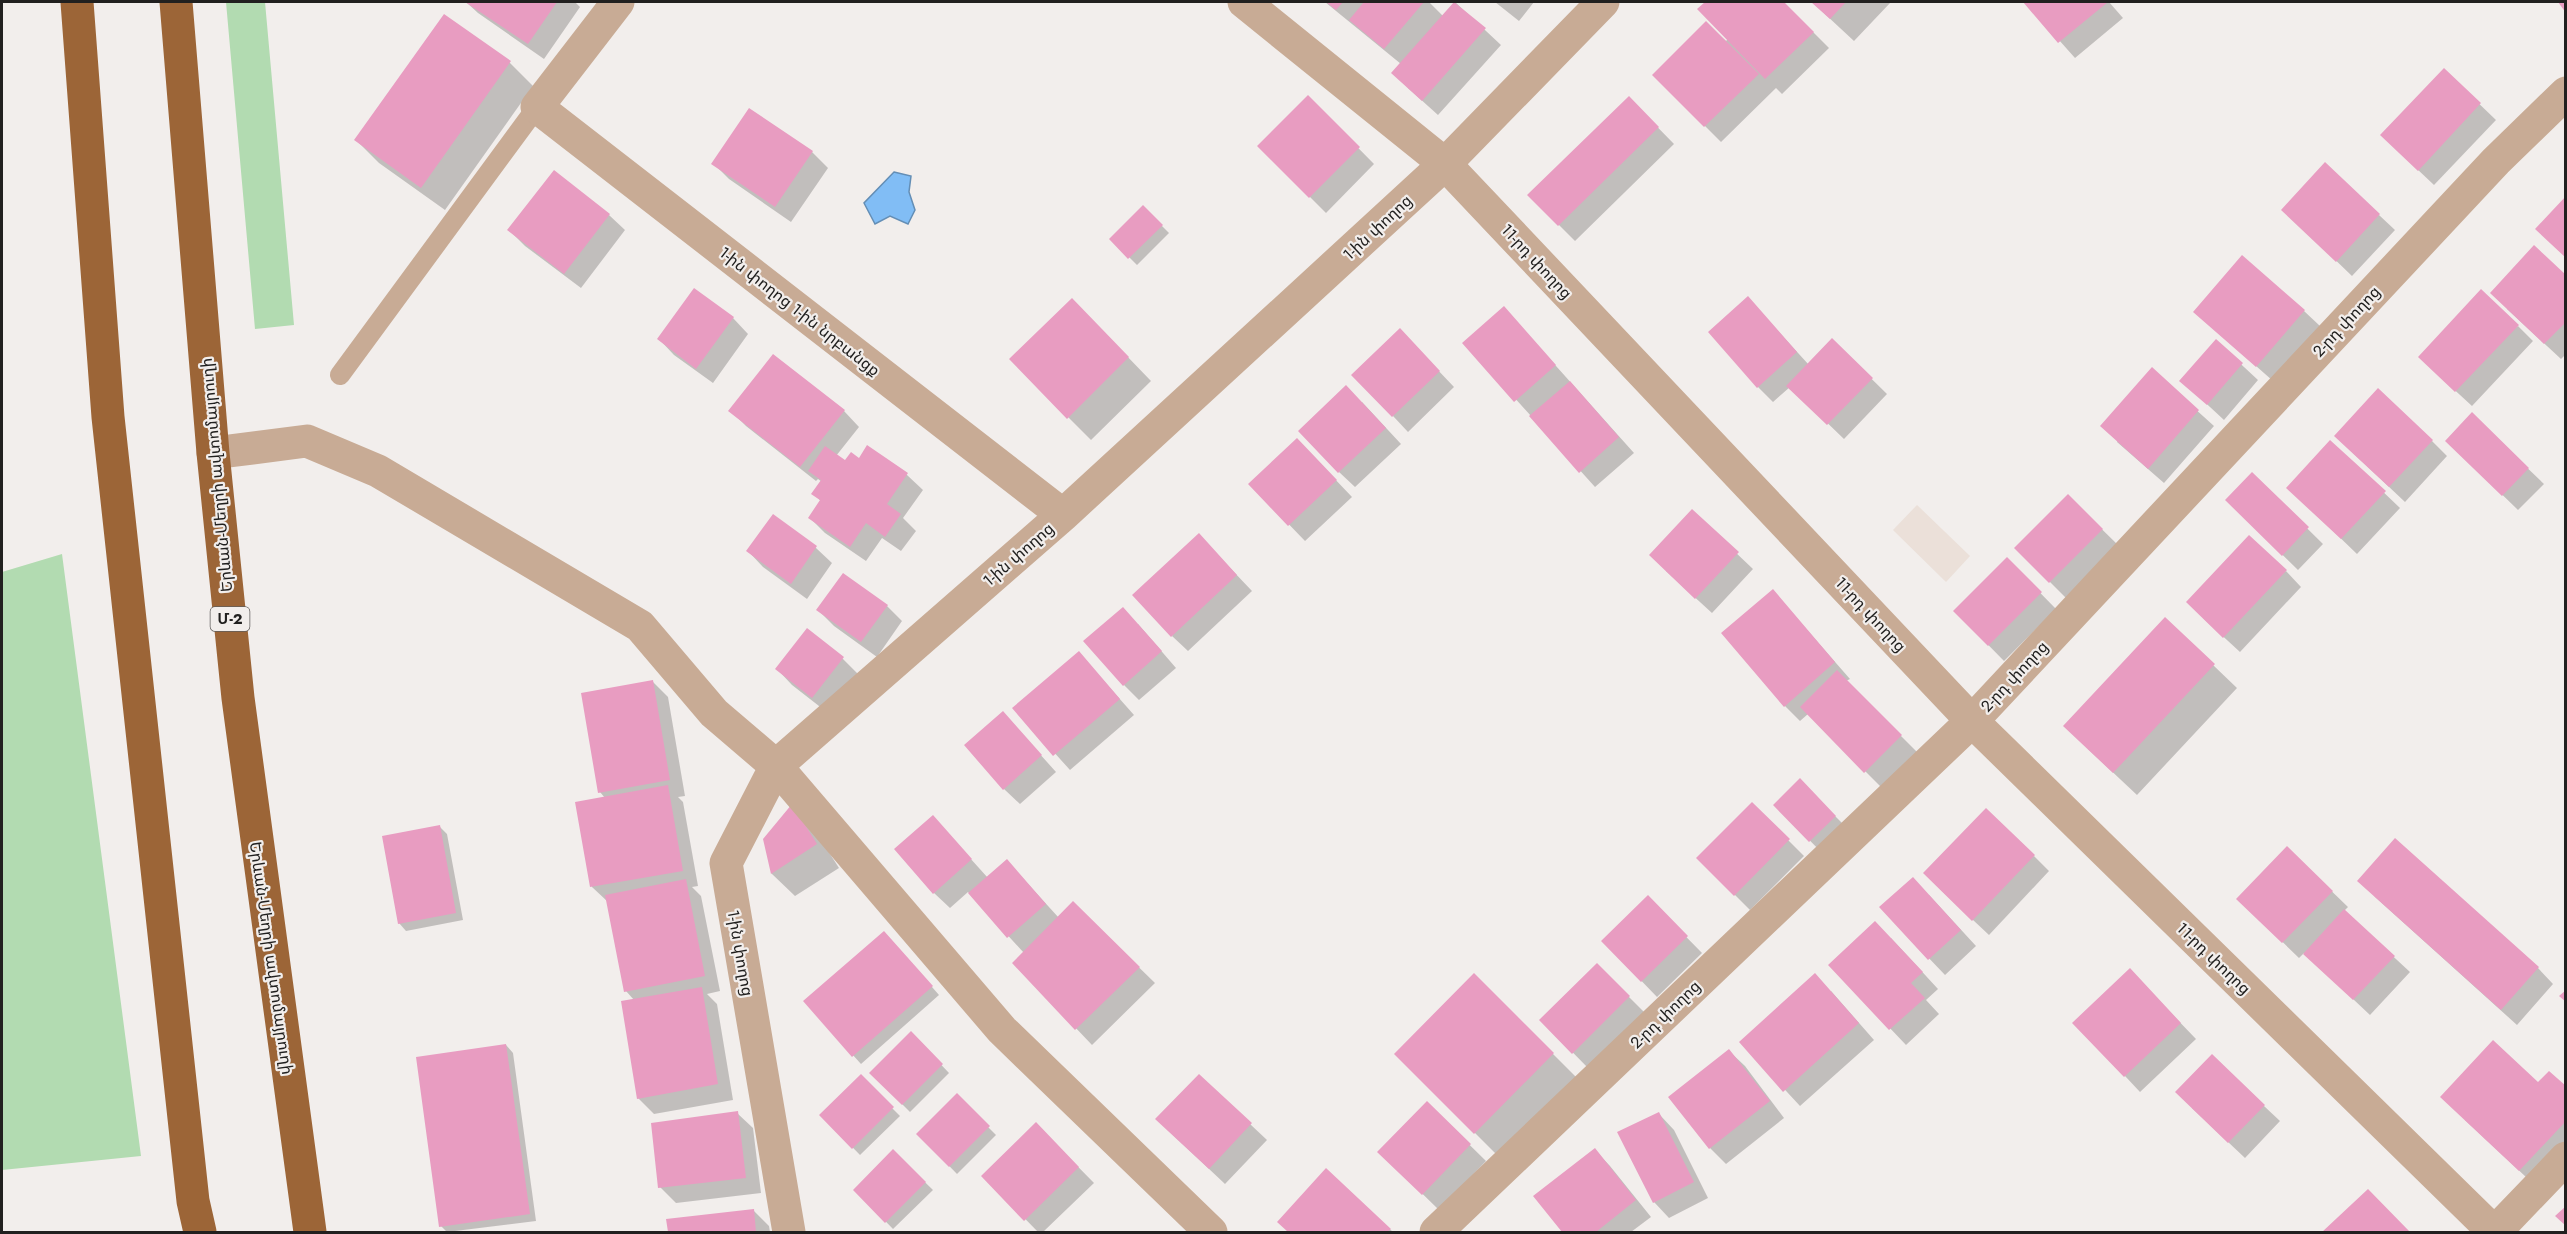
<svg xmlns="http://www.w3.org/2000/svg" width="2567" height="1234" viewBox="0 0 2567 1234" font-family="Jost,'Noto Sans Armenian',sans-serif">
  <style>
    .built { fill: #ebe0d9 }
    .green { fill: #b2dbb1 }
    .water { fill: #81bdf5; stroke: #648eb5; stroke-width: 1.5 }
    .shadow { fill: #0003 }
    .building { fill: #e89cc1 }
    .lines { fill: none; stroke-linecap: round; stroke-linejoin: round }
    .service { stroke: #c8ab95; stroke-width: 20 }
    .minor { stroke: #c8ab95; stroke-width: 33 }
    .trunk { stroke: #9c6537; stroke-width: 33 }
    .labels { text-anchor: middle; stroke-width: 4.5; stroke-linejoin: round; paint-order: stroke }
    .shield { fill: #f2eeec; stroke: #605e5c; stroke-width: 1.5 }
    .shield-label { font-size: 15px; font-weight: bold; fill: #21201f }
    .street-label { font-size: 16px; fill: #21201f; stroke: #f2eeec }
  </style>
  <rect width="100%" height="100%" fill="#f2eeec"/>
  <path class="built" d="M 1917,505 L 1970,556 L 1946,582 L 1893,530 Z"/>
  <path class="green" d="M 226,2 L 265,2 L 294,325 L 255,329 Z
    M 62,554 L 141,1156 L 2,1170 L 2,572 Z"/>
  <path class="water" d="M 894,172 L 911,176 L 909,192 L 915,210 L 908,224 L 890,216 L 875,224 L 864,203 Z"/>
  <path class="shadow" d="M 466,2 L 575,2 L 580,7 L 544,59 L 478,13 Z
    M 1325,2 L 1429,2 L 1443,16 L 1455,2 L 1501,45 L 1438,115 L 1408,88 L 1401,64 Z
    M 1495,2 L 1534,2 L 1519,21 Z
    M 1707,2 L 1783,2 L 1829,48 L 1782,94 L 1776,88 L 1721,142 L 1654,75 L 1706,23 L 1726,41 L 1728,39 L 1699,9 Z
    M 1812,2 L 1891,2 L 1854,41 Z
    M 2025,2 L 2109,2 L 2123,18 L 2075,58 Z
    M 444,16 L 510,63 L 533,86 L 445,210 L 379,163 L 356,140 Z
    M 2444,70 L 2496,120 L 2434,185 L 2398,151 Z
    M 1308,97 L 1374,164 L 1326,213 L 1259,146 Z
    M 1629,98 L 1674,144 L 1575,241 L 1529,195 Z
    M 750,110 L 812,152 L 828,168 L 791,222 L 729,179 L 713,163 Z
    M 1143,207 L 1169,233 L 1137,265 L 1111,239 Z
    M 609,215 L 625,230 L 581,288 L 525,246 L 509,230 Z
    M 2379,215 L 2395,230 L 2352,276 L 2299,225 Z
    M 2566,277 L 2566,354 L 2561,359 L 2507,309 Z
    M 1748,298 L 1809,365 L 1832,340 L 1887,394 L 1844,439 L 1790,387 L 1773,402 L 1758,387 Z
    M 1504,308 L 1634,453 L 1595,487 L 1465,343 Z
    M 2304,311 L 2320,326 L 2273,381 L 2195,312 Z
    M 733,318 L 748,334 L 713,383 L 674,355 L 659,339 Z
    M 1095,323 L 1151,381 L 1091,440 L 1068,417 Z
    M 2518,326 L 2533,341 L 2472,406 L 2435,372 Z
    M 2216,341 L 2258,380 L 2224,420 L 2182,381 Z
    M 1415,346 L 1454,387 L 1408,432 L 1393,416 Z
    M 2152,370 L 2214,426 L 2164,483 L 2117,442 Z
    M 1362,402 L 1401,444 L 1355,487 L 1339,472 Z
    M 730,410 L 844,411 L 859,427 L 836,456 L 846,462 L 859,460 L 867,447 L 907,475 L 923,490 L 903,518 L 916,531 L 901,551 L 882,538 L 866,561 L 825,533 L 810,518 L 821,501 L 813,494 L 822,482 L 818,479 L 816,481 L 746,426 Z
    M 2472,415 L 2544,484 L 2518,510 L 2447,441 Z
    M 2432,441 L 2447,456 L 2405,502 L 2351,451 Z
    M 2331,442 L 2400,508 L 2357,554 L 2304,503 Z
    M 1312,455 L 1352,497 L 1305,541 L 1250,484 Z
    M 2252,474 L 2323,544 L 2298,570 L 2227,500 Z
    M 2068,496 L 2118,545 L 2066,598 L 2016,548 Z
    M 1692,511 L 1753,569 L 1712,613 L 1666,571 Z
    M 773,516 L 816,548 L 832,563 L 807,599 L 763,567 L 748,551 Z
    M 1214,551 L 1252,591 L 1188,651 L 1172,636 Z
    M 2007,559 L 2056,609 L 2004,661 L 1955,611 Z
    M 2286,571 L 2301,587 L 2240,652 L 2203,618 Z
    M 1773,591 L 1850,679 L 1846,681 L 1917,752 L 1881,787 L 1808,714 L 1800,721 L 1785,706 Z
    M 887,606 L 902,621 L 877,657 L 834,626 L 818,610 Z
    M 2165,619 L 2237,688 L 2137,795 L 2088,749 Z
    M 1138,624 L 1176,668 L 1139,700 L 1124,685 Z
    M 807,631 L 843,659 L 858,674 L 828,713 L 792,685 L 777,669 Z
    M 1079,653 L 1134,715 L 1070,770 L 1014,708 Z
    M 652,681 L 668,697 L 685,796 L 678,797 L 683,802 L 698,886 L 692,887 L 701,896 L 720,991 L 707,994 L 717,1004 L 733,1100 L 654,1114 L 638,1098 L 634,1000 L 626,991 L 608,902 L 592,887 L 577,803 L 605,798 L 600,792 Z
    M 1003,713 L 1056,772 L 1020,804 L 1004,789 Z
    M 1800,781 L 1851,832 L 1826,857 L 1775,805 Z
    M 1752,804 L 1804,856 L 1750,910 L 1698,858 Z
    M 792,807 L 814,829 L 839,868 L 795,896 L 772,874 L 765,839 Z
    M 933,817 L 988,878 L 1007,861 L 1059,918 L 1073,903 L 1155,983 L 1092,1045 L 1014,963 L 1024,953 L 968,892 L 950,908 L 934,893 Z
    M 440,827 L 447,834 L 463,920 L 406,931 L 399,923 Z
    M 2287,848 L 2348,907 L 2344,911 L 2410,972 L 2370,1015 L 2304,953 L 2299,958 L 2238,899 Z
    M 2034,856 L 2049,871 L 1989,935 L 1940,889 Z
    M 1929,895 L 1976,946 L 1945,975 L 1881,908 Z
    M 2374,896 L 2538,968 L 2553,984 L 2517,1025 Z
    M 1648,898 L 1702,953 L 1657,997 L 1603,941 Z
    M 1891,938 L 1938,989 L 1926,1000 L 1939,1014 L 1906,1045 L 1830,965 Z
    M 891,940 L 939,995 L 861,1064 L 805,1002 Z
    M 1597,965 L 1645,1013 L 1588,1068 L 1541,1020 Z
    M 1474,975 L 1576,1077 L 1498,1156 L 1396,1054 Z
    M 2145,986 L 2196,1039 L 2140,1092 L 2125,1076 Z
    M 1831,991 L 1874,1040 L 1800,1106 L 1741,1042 Z
    M 911,1033 L 949,1073 L 910,1112 L 871,1073 Z
    M 506,1045 L 513,1053 L 536,1221 L 447,1232 L 441,1226 Z
    M 1729,1051 L 1745,1066 L 1784,1118 L 1726,1164 L 1710,1148 Z
    M 1199,1076 L 1267,1140 L 1225,1184 L 1173,1135 Z
    M 861,1077 L 900,1116 L 860,1155 L 821,1115 Z
    M 2538,1084 L 2566,1088 L 2566,1168 L 2543,1193 L 2465,1120 Z
    M 957,1096 L 996,1135 L 957,1174 L 918,1134 Z
    M 1427,1103 L 1486,1161 L 1439,1210 L 1395,1167 Z
    M 2264,1106 L 2280,1121 L 2245,1158 L 2192,1108 Z
    M 737,1113 L 753,1128 L 761,1193 L 676,1203 L 660,1187 Z
    M 1659,1114 L 1674,1130 L 1708,1198 L 1669,1218 L 1654,1202 Z
    M 1036,1124 L 1094,1183 L 1043,1232 L 1038,1232 L 983,1176 Z
    M 1595,1150 L 1610,1166 L 1651,1217 L 1631,1232 L 1564,1232 L 1535,1197 Z
    M 893,1151 L 933,1190 L 893,1229 L 855,1190 Z
    M 1326,1170 L 1393,1232 L 1290,1232 L 1279,1222 Z
    M 2368,1191 L 2408,1232 L 2325,1232 Z
    M 753,1210 L 769,1226 L 770,1232 L 670,1232 L 668,1221 Z"/>
  <path class="building" d="M 465,2 L 557,2 L 528,44 Z
    M 1326,2 L 1343,2 L 1336,10 Z
    M 1364,2 L 1424,2 L 1384,49 L 1349,20 Z
    M 1454,2 L 1486,28 L 1422,101 L 1391,73 Z
    M 1705,2 L 1784,2 L 1814,32 L 1765,79 L 1697,9 Z
    M 1811,2 L 1846,2 L 1830,19 Z
    M 2023,2 L 2108,2 L 2058,43 Z
    M 2558,2 L 2566,2 L 2566,13 Z
    M 444,14 L 511,61 L 421,188 L 354,140 Z
    M 1706,21 L 1759,74 L 1704,127 L 1652,75 Z
    M 2444,68 L 2481,103 L 2418,171 L 2380,135 Z
    M 1308,95 L 1360,147 L 1309,198 L 1257,146 Z
    M 1629,96 L 1659,127 L 1558,226 L 1527,195 Z
    M 749,108 L 813,151 L 775,207 L 711,164 Z
    M 2325,162 L 2380,214 L 2336,262 L 2281,210 Z
    M 554,170 L 610,214 L 564,274 L 507,230 Z
    M 2566,196 L 2566,258 L 2535,229 Z
    M 1143,205 L 1163,225 L 1128,259 L 1109,239 Z
    M 2534,245 L 2566,275 L 2566,322 L 2544,344 L 2490,293 Z
    M 2242,255 L 2305,310 L 2256,367 L 2193,312 Z
    M 694,288 L 734,317 L 696,369 L 657,339 Z
    M 2481,289 L 2519,325 L 2455,392 L 2418,357 Z
    M 1748,296 L 1797,352 L 1757,388 L 1708,332 Z
    M 1072,298 L 1129,357 L 1067,419 L 1009,359 Z
    M 1504,306 L 1556,365 L 1514,402 L 1462,343 Z
    M 1400,328 L 1440,371 L 1392,417 L 1351,375 Z
    M 1832,338 L 1873,378 L 1827,425 L 1786,386 Z
    M 2216,339 L 2243,363 L 2207,405 L 2179,381 Z
    M 773,354 L 845,410 L 800,467 L 728,411 Z
    M 2152,367 L 2199,410 L 2148,469 L 2100,426 Z
    M 1570,381 L 1619,437 L 1579,473 L 1529,416 Z
    M 1346,385 L 1386,428 L 1338,473 L 1298,431 Z
    M 2378,388 L 2433,440 L 2389,487 L 2334,436 Z
    M 2472,412 L 2529,468 L 2502,496 L 2445,441 Z
    M 1297,438 L 1337,480 L 1288,526 L 1248,484 Z
    M 2330,440 L 2386,491 L 2341,539 L 2286,488 Z
    M 867,445 L 908,473 L 887,504 L 901,514 L 885,537 L 866,523 L 850,547 L 808,518 L 820,500 L 811,494 L 821,480 L 808,471 L 825,446 L 845,460 L 851,452 L 859,458 Z
    M 2252,472 L 2309,527 L 2282,556 L 2225,500 Z
    M 2068,494 L 2103,529 L 2049,583 L 2014,548 Z
    M 1692,509 L 1739,552 L 1695,599 L 1649,555 Z
    M 773,514 L 817,546 L 791,584 L 746,551 Z
    M 1199,533 L 1237,575 L 1171,637 L 1132,595 Z
    M 2249,535 L 2287,570 L 2223,638 L 2186,602 Z
    M 2007,557 L 2042,592 L 1988,646 L 1953,611 Z
    M 843,573 L 888,605 L 861,642 L 816,610 Z
    M 1773,589 L 1835,662 L 1784,707 L 1721,633 Z
    M 1123,607 L 1162,651 L 1123,686 L 1083,641 Z
    M 2165,617 L 2215,664 L 2113,773 L 2063,726 Z
    M 807,628 L 844,657 L 812,698 L 775,669 Z
    M 1079,651 L 1120,699 L 1053,756 L 1012,708 Z
    M 1837,670 L 1902,735 L 1864,773 L 1800,707 Z
    M 653,680 L 670,780 L 598,793 L 581,693 Z
    M 1003,711 L 1042,755 L 1003,790 L 964,745 Z
    M 1800,778 L 1836,816 L 1809,842 L 1773,805 Z
    M 668,785 L 683,871 L 590,887 L 575,802 Z
    M 1752,802 L 1790,839 L 1734,896 L 1696,858 Z
    M 792,804 L 817,844 L 771,874 L 763,839 Z
    M 1986,808 L 2035,855 L 1972,921 L 1923,873 Z
    M 933,815 L 972,859 L 933,894 L 894,849 Z
    M 440,825 L 456,913 L 398,924 L 382,836 Z
    M 2395,838 L 2539,967 L 2501,1010 L 2357,881 Z
    M 2287,846 L 2333,891 L 2282,943 L 2236,899 Z
    M 1007,859 L 1046,904 L 1007,938 L 968,893 Z
    M 1913,877 L 1961,930 L 1928,960 L 1879,907 Z
    M 686,879 L 705,976 L 624,992 L 605,895 Z
    M 1648,895 L 1688,936 L 1641,982 L 1601,941 Z
    M 1073,901 L 1140,967 L 1075,1030 L 1012,963 Z
    M 2344,909 L 2395,956 L 2353,1000 L 2303,954 Z
    M 1875,921 L 1923,972 L 1911,983 L 1925,998 L 1889,1030 L 1828,965 Z
    M 884,931 L 933,986 L 852,1057 L 803,1001 Z
    M 1597,963 L 1630,996 L 1572,1054 L 1539,1020 Z
    M 2130,968 L 2181,1023 L 2124,1077 L 2072,1023 Z
    M 1474,973 L 1554,1053 L 1474,1134 L 1394,1054 Z
    M 1815,973 L 1859,1023 L 1783,1092 L 1739,1042 Z
    M 702,987 L 718,1084 L 637,1099 L 621,1001 Z
    M 2566,990 L 2566,1002 L 2559,996 Z
    M 911,1031 L 943,1064 L 902,1105 L 869,1073 Z
    M 2493,1040 L 2538,1082 L 2549,1071 L 2566,1086 L 2566,1121 L 2519,1171 L 2440,1097 Z
    M 506,1044 L 530,1214 L 439,1227 L 416,1057 Z
    M 1729,1049 L 1770,1101 L 1709,1149 L 1668,1097 Z
    M 2212,1054 L 2265,1105 L 2228,1143 L 2175,1092 Z
    M 861,1074 L 894,1107 L 852,1149 L 819,1115 Z
    M 1199,1074 L 1252,1123 L 1209,1169 L 1155,1119 Z
    M 957,1093 L 990,1126 L 949,1167 L 916,1134 Z
    M 1427,1101 L 1471,1144 L 1422,1195 L 1377,1152 Z
    M 738,1111 L 746,1178 L 658,1188 L 651,1123 Z
    M 1659,1112 L 1694,1182 L 1653,1203 L 1617,1132 Z
    M 1036,1122 L 1079,1167 L 1024,1221 L 981,1176 Z
    M 1595,1148 L 1636,1200 L 1596,1232 L 1562,1232 L 1533,1196 Z
    M 893,1149 L 926,1182 L 885,1223 L 853,1190 Z
    M 1326,1168 L 1391,1229 L 1387,1232 L 1288,1232 L 1277,1222 Z
    M 2368,1189 L 2410,1232 L 2322,1232 Z
    M 2566,1206 L 2566,1226 L 2555,1216 Z
    M 754,1209 L 756,1232 L 668,1232 L 666,1219 Z"/>
  <g class="lines">
    <path class="service" d="M 340,375 L 537,107"/>
    <path class="minor" d="M 618,2 L 537,107 L 1063,515
      M 1244,2 L 1445,164 L 1972,721 L 2494,1232
      M 213,453 L 307,441 L 378,471 L 640,626 L 714,713 L 776,766 L 1002,1030 L 1211,1232
      M 789,1232 L 726,863 L 776,766 L 1063,515 L 1445,164 L 1603,2
      M 1436,1232 L 1972,721 L 2496,161 L 2566,93
      M 2495,1232 L 2566,1158"/>
    <path class="trunk" d="M 77,2 L 108,417 L 193,1201 L 200,1232
      M 176,2 L 213,453 L 238,698 L 310,1232"/>
  </g>
  <g class="labels">
    <rect class="shield" x="210.5" y="607" width="39" height="24" rx="4.5"/>
    <g class="shield-label">
      <text x="230" y="624">Մ-2</text>
    </g>
    <g class="street-label">
      <text transform="translate(1377 227) rotate(-43)" y="6">1-ին փողոց</text>
      <text transform="translate(1537 261) rotate(47)" y="6">11-րդ փողոց</text>
      <text transform="translate(800 311) rotate(38)" y="6">1-ին փողոց 1-ին նրբանցք</text>
      <text transform="translate(2346 321) rotate(-47)" y="6">2-րդ փողոց</text>
      <text transform="translate(216 475) rotate(-95)" y="6">Երևան-Մեղրի ավտոմայրուղի</text>
      <text transform="translate(1018 554) rotate(-41)" y="6">1-ին փողոց</text>
      <text transform="translate(1871 614) rotate(47)" y="6">11-րդ փողոց</text>
      <text transform="translate(2014 676) rotate(-47)" y="6">2-րդ փողոց</text>
      <text transform="translate(741 953) rotate(80)" y="6">1-ին փողոց</text>
      <text transform="translate(272 958) rotate(82)" y="6">Երևան-Մեղրի ավտոմայրուղի</text>
      <text transform="translate(2214 958) rotate(44)" y="6">11-րդ փողոց</text>
      <text transform="translate(1665 1014) rotate(-44)" y="6">2-րդ փողոց</text>
    </g>
  </g>
  <rect width="2567" height="1234" fill="none" stroke="#21201f" stroke-width="6"/>
</svg>
